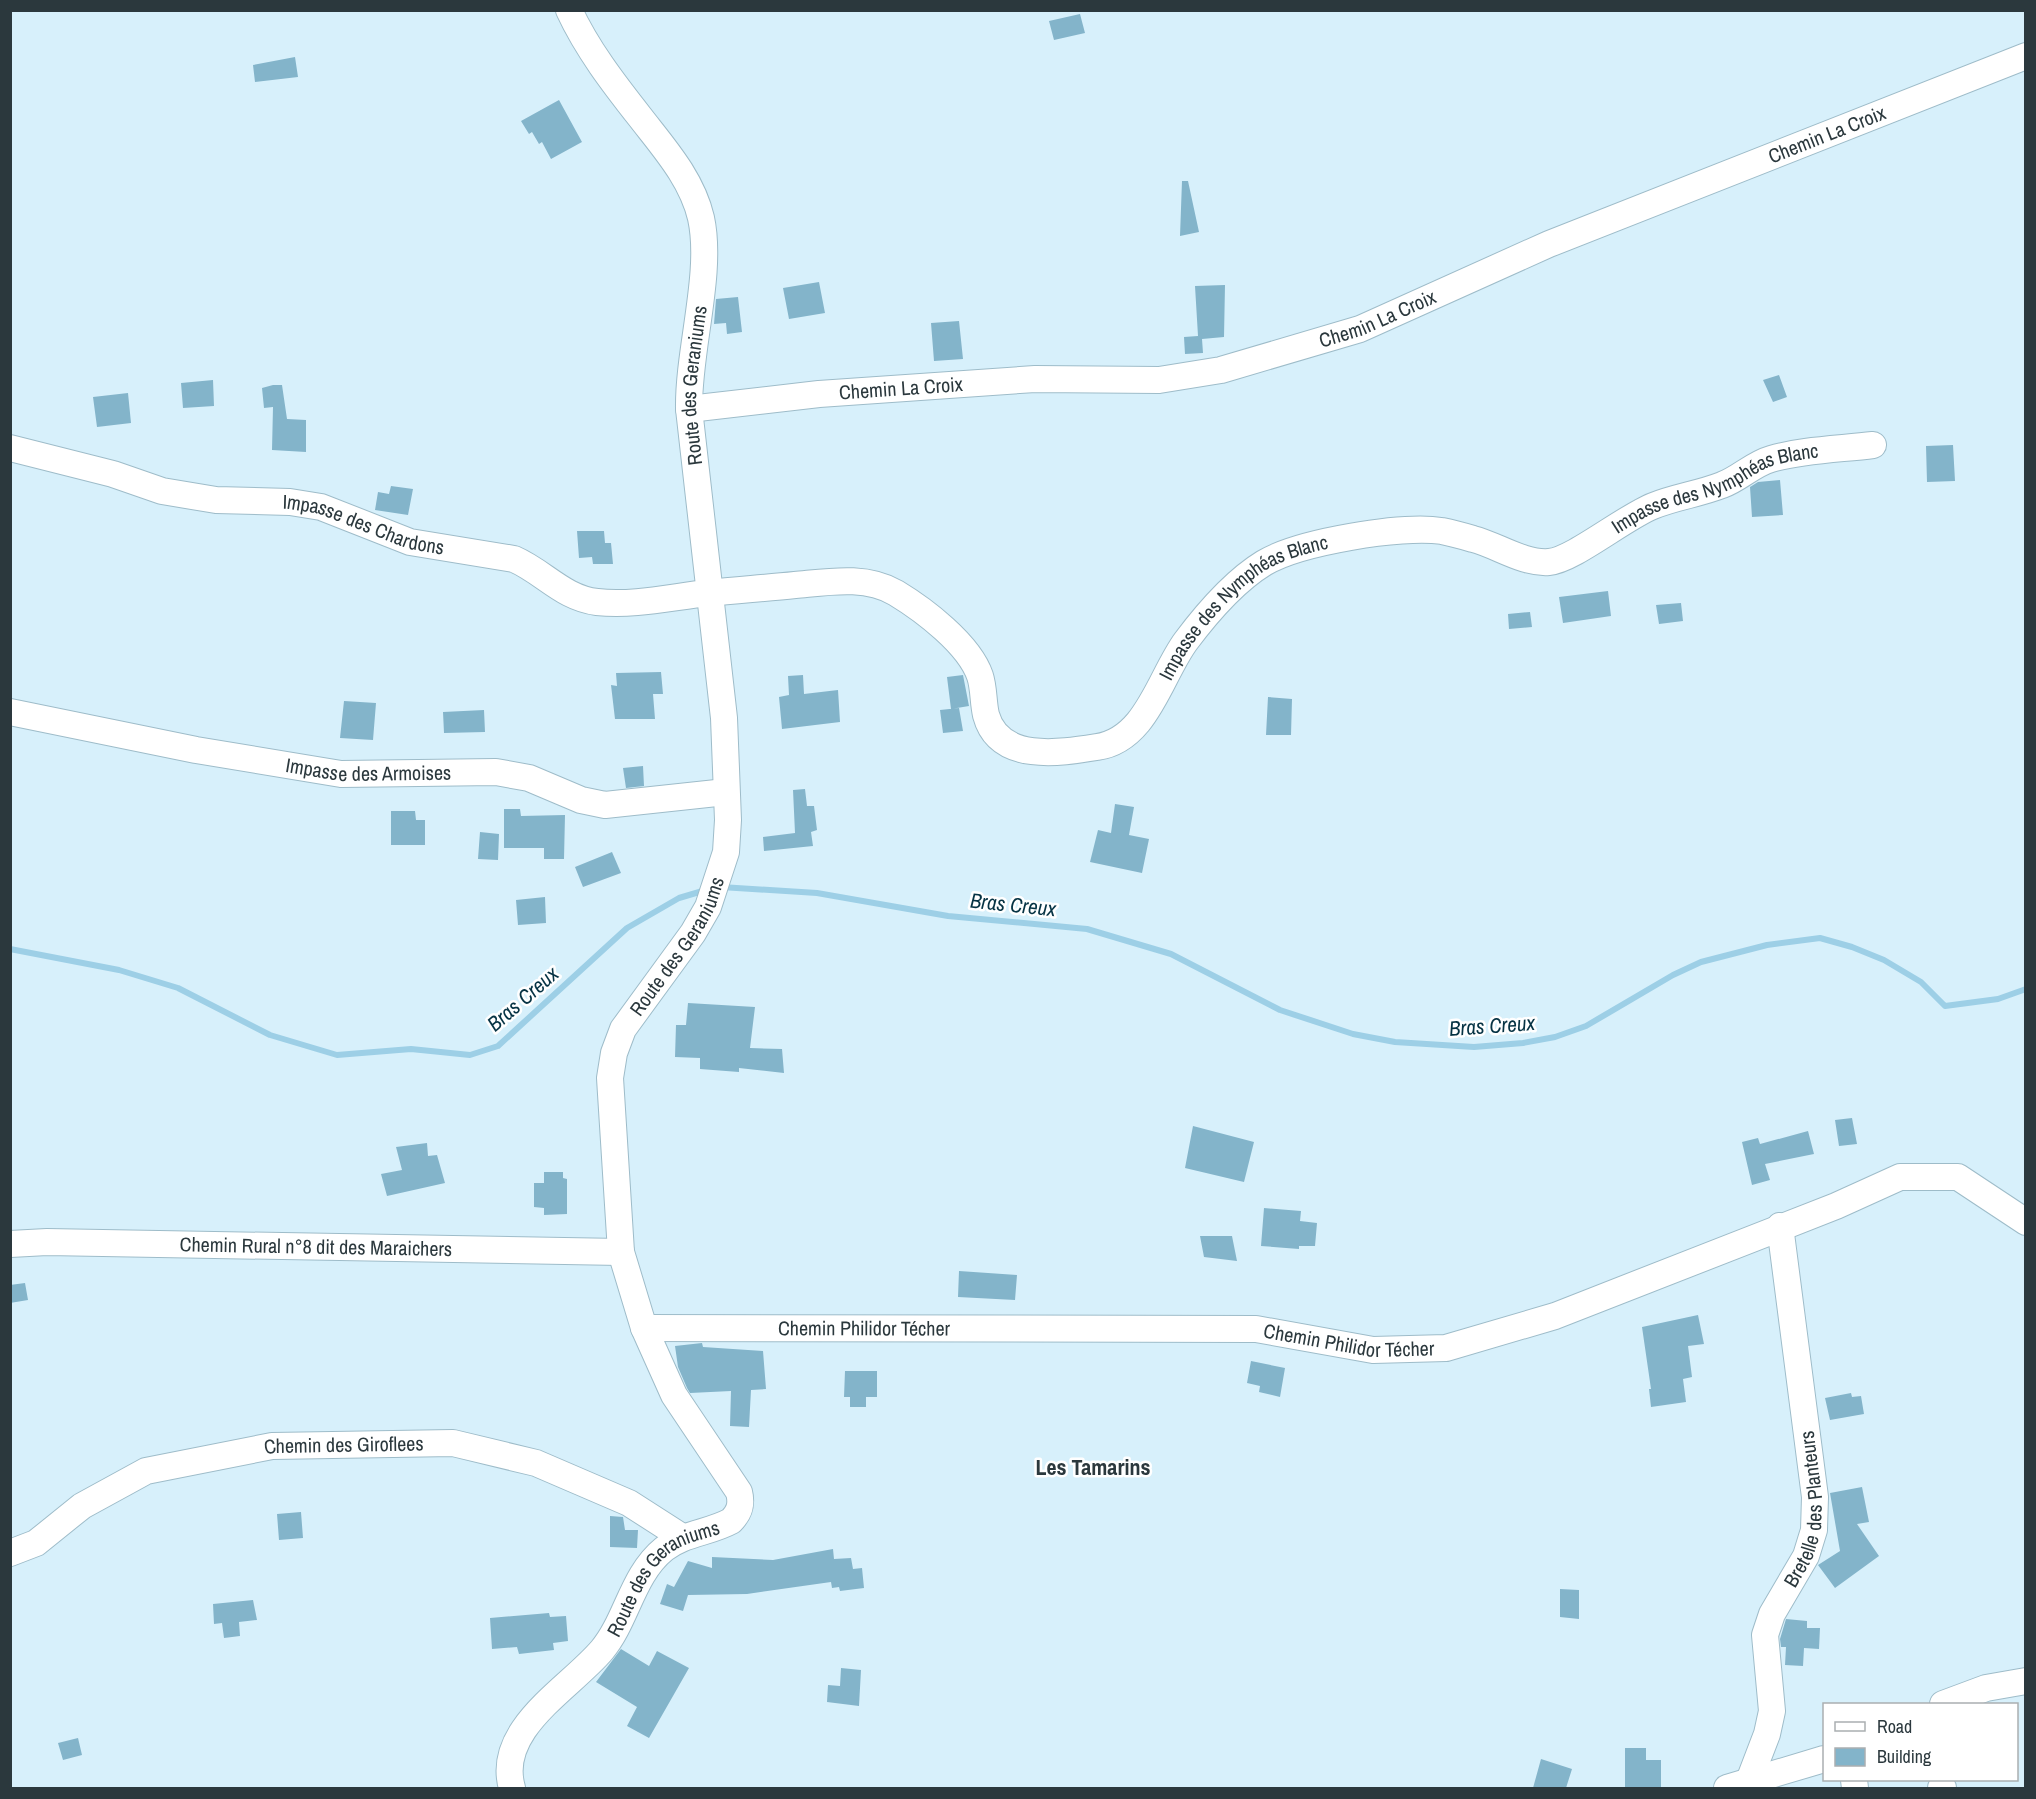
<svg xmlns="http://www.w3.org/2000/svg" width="2036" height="1799" viewBox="0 0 2036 1799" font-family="'Archivo Narrow',sans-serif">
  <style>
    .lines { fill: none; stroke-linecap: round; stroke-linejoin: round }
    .stream { stroke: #9dcfe6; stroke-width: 6 }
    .building { fill: #83b4ca }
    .minor-casing { stroke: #9ebcc9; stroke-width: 28 }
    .minor { stroke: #fff; stroke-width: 26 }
    .labels { text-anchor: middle; stroke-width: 5; stroke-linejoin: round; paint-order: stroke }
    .street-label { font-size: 20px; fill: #2b383d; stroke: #fff }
    .water-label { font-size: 21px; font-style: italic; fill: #063344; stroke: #fff }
    .quarter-label { font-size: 22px; font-weight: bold; fill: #2b383d; stroke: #fff }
  </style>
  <rect width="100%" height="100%" fill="#d7f0fb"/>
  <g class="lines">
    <path class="stream" d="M 721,887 L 817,893 L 948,916 L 1087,929 L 1171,954 L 1280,1010 L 1353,1034 L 1395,1042 L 1474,1047 L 1523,1043 L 1555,1037 L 1586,1026 L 1673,975 L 1701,962 L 1767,945 L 1820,938 L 1852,947 L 1884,960 L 1921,982 L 1945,1006 L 1998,999 L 2026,989
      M 10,949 L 119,970 L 178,988 L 270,1035 L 337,1055 L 411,1049 L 470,1055 L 498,1046 L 627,928 L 679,898 L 706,890"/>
  </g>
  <path class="building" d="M 1080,14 L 1085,33 L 1054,40 L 1049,21 Z
    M 295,57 L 298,77 L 255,82 L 253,65 Z
    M 559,100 L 582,142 L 551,159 L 542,142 L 539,144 L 532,132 L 529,134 L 521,121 Z
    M 1182,181 L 1188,181 L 1199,232 L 1180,236 Z
    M 819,282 L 825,313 L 789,319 L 783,288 Z
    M 1225,285 L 1224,337 L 1202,339 L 1203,353 L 1185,354 L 1184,337 L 1198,336 L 1195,286 Z
    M 738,297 L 742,332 L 727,334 L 726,323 L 714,324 L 716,299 Z
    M 959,321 L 963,359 L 934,361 L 931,323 Z
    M 1779,375 L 1787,397 L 1773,402 L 1763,380 Z
    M 213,380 L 214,406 L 183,408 L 181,383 Z
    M 273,385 L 282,385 L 287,419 L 306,420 L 306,452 L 272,450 L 273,407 L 264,408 L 262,388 Z
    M 128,393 L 131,423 L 97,427 L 93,397 Z
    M 1953,445 L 1955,481 L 1927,482 L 1926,446 Z
    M 1780,480 L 1783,515 L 1752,517 L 1750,487 L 1758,482 Z
    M 391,486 L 413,489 L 408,515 L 375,510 L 378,492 L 389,494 Z
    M 577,531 L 604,531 L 605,543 L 611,543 L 613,564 L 593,564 L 592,557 L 579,558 Z
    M 1608,591 L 1611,616 L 1563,623 L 1559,597 Z
    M 1681,603 L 1683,621 L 1659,624 L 1656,605 Z
    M 1530,612 L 1532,627 L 1509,629 L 1508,614 Z
    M 661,672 L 663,694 L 653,694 L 655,719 L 615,719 L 611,685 L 617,686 L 616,673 Z
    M 803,675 L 804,694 L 838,690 L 840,722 L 782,729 L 779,697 L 789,695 L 788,676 Z
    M 963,675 L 969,706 L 951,709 L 947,677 Z
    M 1268,697 L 1292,699 L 1291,735 L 1266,735 Z
    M 344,701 L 376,703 L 373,740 L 340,738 Z
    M 959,708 L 963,731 L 943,733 L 940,710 Z
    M 484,710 L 485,732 L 444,733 L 443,712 Z
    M 643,766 L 644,786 L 626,788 L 623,768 Z
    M 805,789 L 807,806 L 814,806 L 817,830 L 811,832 L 813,846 L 764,851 L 763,837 L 795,833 L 793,790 Z
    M 1115,804 L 1134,807 L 1129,835 L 1149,839 L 1142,873 L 1090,862 L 1098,830 L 1111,833 Z
    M 504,809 L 520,809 L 521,816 L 565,815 L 564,859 L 544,859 L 544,848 L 504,848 Z
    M 391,811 L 415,811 L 416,820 L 425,820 L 425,845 L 391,845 Z
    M 480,832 L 499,834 L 498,860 L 478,859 Z
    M 612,852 L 621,873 L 583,887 L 575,867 Z
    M 545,897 L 546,923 L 518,925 L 516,900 Z
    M 688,1003 L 755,1007 L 750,1048 L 782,1049 L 784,1073 L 739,1068 L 739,1072 L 700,1069 L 700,1058 L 675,1057 L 676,1025 L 686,1025 Z
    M 1852,1118 L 1857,1144 L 1839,1146 L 1835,1120 Z
    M 1193,1126 L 1254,1142 L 1244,1182 L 1185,1168 Z
    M 1808,1131 L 1814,1154 L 1765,1164 L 1770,1180 L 1752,1185 L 1742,1142 L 1758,1138 L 1760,1144 Z
    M 427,1143 L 428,1156 L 437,1155 L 445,1183 L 387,1196 L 381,1174 L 402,1170 L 396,1147 Z
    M 544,1172 L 563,1172 L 563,1178 L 567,1179 L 567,1214 L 544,1215 L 544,1208 L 534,1207 L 534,1183 L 544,1183 Z
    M 1264,1208 L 1301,1211 L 1300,1221 L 1317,1223 L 1315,1246 L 1299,1246 L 1299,1249 L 1261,1246 Z
    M 1200,1236 L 1232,1236 L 1237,1261 L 1204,1257 Z
    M 959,1271 L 1017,1275 L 1015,1300 L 958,1297 Z
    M 25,1283 L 28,1300 L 10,1303 L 10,1285 Z
    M 1698,1315 L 1704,1344 L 1688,1346 L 1692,1377 L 1683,1379 L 1686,1402 L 1651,1407 L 1649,1389 L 1651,1389 L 1642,1327 Z
    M 702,1343 L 703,1347 L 763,1351 L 766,1389 L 751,1390 L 749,1427 L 730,1426 L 731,1391 L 690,1393 L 687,1388 L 678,1367 L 675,1346 Z
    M 1251,1361 L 1285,1368 L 1280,1397 L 1259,1392 L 1260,1386 L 1247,1383 Z
    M 845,1371 L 877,1371 L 877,1397 L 866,1397 L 866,1407 L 850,1407 L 850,1397 L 844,1397 Z
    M 1851,1393 L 1852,1397 L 1861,1396 L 1864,1414 L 1830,1420 L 1825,1398 Z
    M 1862,1487 L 1869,1522 L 1857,1524 L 1879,1556 L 1835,1588 L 1818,1565 L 1840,1551 L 1830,1493 Z
    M 301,1512 L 303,1538 L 279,1540 L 277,1514 Z
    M 610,1516 L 623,1517 L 625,1530 L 638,1530 L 637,1548 L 610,1547 Z
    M 833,1549 L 834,1559 L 851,1558 L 853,1569 L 862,1568 L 864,1588 L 840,1591 L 839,1587 L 832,1588 L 831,1582 L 747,1594 L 688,1595 L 683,1611 L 660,1604 L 667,1584 L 674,1587 L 688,1561 L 712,1568 L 712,1557 L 773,1560 Z
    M 1560,1589 L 1579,1590 L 1579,1619 L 1560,1617 Z
    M 253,1600 L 257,1620 L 239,1622 L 240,1636 L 224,1638 L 222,1623 L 214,1624 L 213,1604 Z
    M 549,1613 L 550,1617 L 566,1616 L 568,1641 L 553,1643 L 554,1650 L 519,1654 L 517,1647 L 492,1649 L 490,1618 Z
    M 1786,1619 L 1807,1621 L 1807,1628 L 1820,1628 L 1819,1649 L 1804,1648 L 1803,1666 L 1785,1665 L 1786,1647 L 1781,1647 L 1780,1639 Z
    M 621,1649 L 649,1666 L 657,1651 L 689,1668 L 649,1738 L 627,1726 L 637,1707 L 596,1682 Z
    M 841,1668 L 861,1670 L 859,1706 L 827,1702 L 828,1685 L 840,1686 Z
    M 78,1738 L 82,1755 L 63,1760 L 58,1743 Z
    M 1625,1748 L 1646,1748 L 1646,1760 L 1661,1760 L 1661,1788 L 1625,1788 Z
    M 1541,1759 L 1572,1769 L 1566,1788 L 1533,1788 Z"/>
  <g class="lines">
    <defs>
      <g id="minor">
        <path id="s1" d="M 689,409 L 819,394 L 1035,379 L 1159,380 L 1221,370 L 1360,329 L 1549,244 L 2026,56"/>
        <path id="s2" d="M 10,448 L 113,474 L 162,491 L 216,500 L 290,502 L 321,507 L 410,542 L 514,559 C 544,572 563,598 597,602 C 634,606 671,597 708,593 C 737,590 766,588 795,585 C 828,582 866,575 896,593 C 924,610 969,644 980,676 C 984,688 983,702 986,715 C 999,763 1060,753 1097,747 C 1147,740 1160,676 1186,641 C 1207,613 1233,582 1264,563 C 1299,542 1401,525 1442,531 C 1452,533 1463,536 1473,539 C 1497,545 1523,564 1549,562 C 1573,560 1625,517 1653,506 C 1675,497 1699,494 1722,485 C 1739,479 1753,464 1771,459 C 1801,450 1841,449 1873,445"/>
        <path id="s3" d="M 10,712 L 196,750 L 341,774 L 496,772 L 529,778 L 581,800 L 605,805 L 726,792"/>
        <path id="s4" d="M 10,1244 L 47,1242 L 621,1252"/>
        <path id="s5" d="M 644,1328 L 1256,1329 L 1373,1350 L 1446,1348 L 1555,1316 L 1836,1206 L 1900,1177 L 1958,1177 L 2026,1222"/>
        <path id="s6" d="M 10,1553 L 36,1543 L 82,1506 L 146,1471 L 272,1446 L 453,1443 L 536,1463 L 629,1503 L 682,1537"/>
        <path d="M 1943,1704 L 1986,1688 L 2026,1681"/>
        <path d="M 1854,1780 L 1855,1788"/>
        <path id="s7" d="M 1749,1781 L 1767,1734 L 1772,1711 L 1765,1635 L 1772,1614 L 1806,1556 L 1814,1530 L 1815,1497 L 1780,1226"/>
        <path id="s8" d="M 512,1788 C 495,1729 569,1689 602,1650 C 627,1620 632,1575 664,1549 C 684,1533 709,1533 731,1521 C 740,1512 742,1504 739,1492 L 674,1395 L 644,1328 L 621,1252 L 610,1078 L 614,1053 L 623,1029 L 693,933 L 708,907 L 726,852 L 728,820 L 724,718 L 689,409 C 688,350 713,273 701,218 C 692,179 664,148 640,117 C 614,84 587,49 569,10"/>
        <path d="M 1727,1788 L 1824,1759"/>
        <path d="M 1941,1788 L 1943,1788"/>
      </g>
    </defs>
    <use href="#minor" class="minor-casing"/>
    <use href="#minor" class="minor"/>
  </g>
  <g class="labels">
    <g class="street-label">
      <text dy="7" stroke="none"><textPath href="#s1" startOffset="1185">Chemin La Croix</textPath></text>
      <text dy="7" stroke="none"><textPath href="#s1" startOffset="699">Chemin La Croix</textPath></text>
      <text dy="7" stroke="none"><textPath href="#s8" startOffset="1568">Route des Geraniums</textPath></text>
      <text dy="7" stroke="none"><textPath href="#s1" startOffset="213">Chemin La Croix</textPath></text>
      <text dy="7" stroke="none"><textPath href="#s2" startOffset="1936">Impasse des Nymphéas Blanc</textPath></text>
      <text dy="7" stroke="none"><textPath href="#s2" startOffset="364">Impasse des Chardons</textPath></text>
      <text dy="7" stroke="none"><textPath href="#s2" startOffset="1414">Impasse des Nymphéas Blanc</textPath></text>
      <text dy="7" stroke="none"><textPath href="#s3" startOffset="364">Impasse des Armoises</textPath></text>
      <text dy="7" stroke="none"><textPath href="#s8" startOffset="992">Route des Geraniums</textPath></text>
      <text dy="7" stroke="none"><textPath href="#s4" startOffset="306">Chemin Rural n°8 dit des Maraichers</textPath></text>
      <text dy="7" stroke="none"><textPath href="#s5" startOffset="220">Chemin Philidor Técher</textPath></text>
      <text dy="7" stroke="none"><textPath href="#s5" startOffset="706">Chemin Philidor Técher</textPath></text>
      <text dy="7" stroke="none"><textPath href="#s6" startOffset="360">Chemin des Giroflees</textPath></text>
      <text dy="7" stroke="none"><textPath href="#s7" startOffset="286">Bretelle des Planteurs</textPath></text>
      <text dy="7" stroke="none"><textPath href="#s8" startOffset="272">Route des Geraniums</textPath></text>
    </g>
    <g class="water-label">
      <text transform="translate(1013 905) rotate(6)" y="7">Bras Creux</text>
      <text transform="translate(523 999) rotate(-41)" y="7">Bras Creux</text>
      <text transform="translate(1492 1026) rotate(-4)" y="7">Bras Creux</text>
    </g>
    <g class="quarter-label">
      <text x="1093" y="1475">Les Tamarins</text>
    </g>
  </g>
  <rect width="2036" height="1799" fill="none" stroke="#2b383d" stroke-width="24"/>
  <rect x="1823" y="1703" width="195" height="78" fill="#ffffff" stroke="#aaafb1" stroke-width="1.5"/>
  <rect x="1835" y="1722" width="30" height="9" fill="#ffffff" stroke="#aaafb1" stroke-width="1.5"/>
  <text x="1877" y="1733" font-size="18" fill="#2b383d">Road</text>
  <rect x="1835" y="1748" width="30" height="18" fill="#83b4ca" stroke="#aaafb1" stroke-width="1.5"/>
  <text x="1877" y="1763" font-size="18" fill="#2b383d">Building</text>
</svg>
